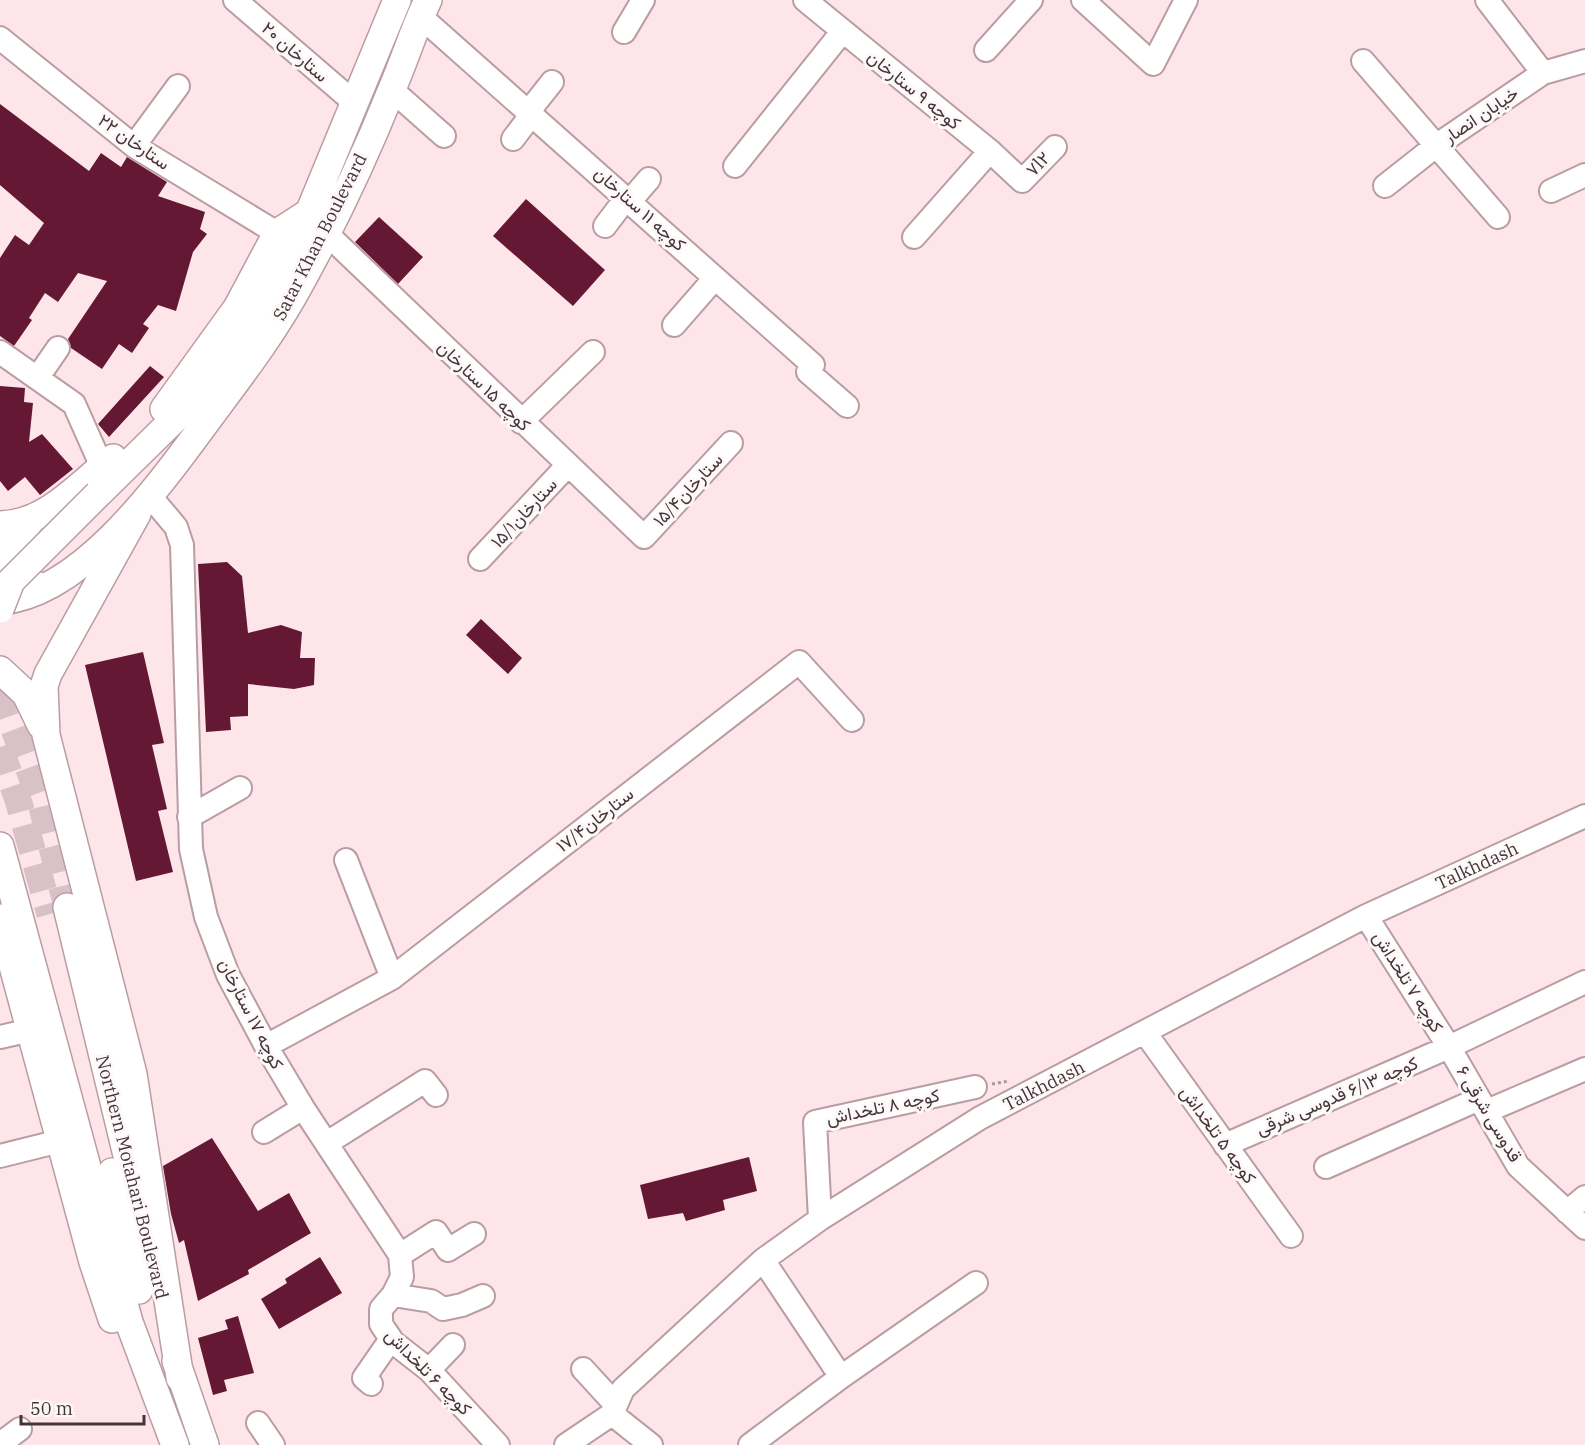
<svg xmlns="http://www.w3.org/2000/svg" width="1585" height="1445" viewBox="0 0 1585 1445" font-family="'IBM Plex Serif',Vazirmatn,serif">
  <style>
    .building { fill: #651834 }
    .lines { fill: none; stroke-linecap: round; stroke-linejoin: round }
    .major-tunnel { stroke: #d8c2c7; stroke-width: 27; stroke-dasharray: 27 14; stroke-linecap: butt }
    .minor-casing { stroke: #ba9da3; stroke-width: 26 }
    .major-casing { stroke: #ba9da3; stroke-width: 30 }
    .path { stroke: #aa979b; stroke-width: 3; stroke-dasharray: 3 3; stroke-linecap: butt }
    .minor { stroke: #fff; stroke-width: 22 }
    .major { stroke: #fff; stroke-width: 27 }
    .major-bridge-casing { stroke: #ba9da3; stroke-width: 30; stroke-linecap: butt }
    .major-bridge { stroke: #fff; stroke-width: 27 }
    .labels { text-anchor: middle; stroke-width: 6; stroke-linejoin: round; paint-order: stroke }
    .street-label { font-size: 18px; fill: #423639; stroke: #fef8f9 }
  </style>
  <rect width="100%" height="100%" fill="#fee5ea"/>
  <path class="building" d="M 0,104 L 89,171 L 101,153 L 121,167 L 127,157 L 167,182 L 158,196 L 205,212 L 200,229 L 207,234 L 193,252 L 176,311 L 158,305 L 143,324 L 149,328 L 132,353 L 119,344 L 102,369 L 71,348 L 68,339 L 107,281 L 78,273 L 58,302 L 45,293 L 29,318 L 32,320 L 14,346 L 0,336 L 0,258 L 15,235 L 29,245 L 44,223 L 0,185 Z
    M 526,199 L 605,270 L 573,306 L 493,236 Z
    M 379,217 L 423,257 L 398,284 L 355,242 Z
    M 150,366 L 164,377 L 109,437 L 98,424 Z
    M 0,386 L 25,388 L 24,402 L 33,403 L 29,442 L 42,434 L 73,469 L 40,495 L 25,477 L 8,491 L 0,481 Z
    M 227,562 L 242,576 L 248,633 L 281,625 L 302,632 L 300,658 L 315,658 L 314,685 L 294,689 L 248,684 L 248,716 L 230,717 L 231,730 L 206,732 L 198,564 Z
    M 481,619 L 522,658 L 508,674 L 466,635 Z
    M 143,652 L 164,743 L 152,745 L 167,809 L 158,811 L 173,872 L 136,881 L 85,665 Z
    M 212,1138 L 258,1211 L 289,1193 L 311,1233 L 248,1270 L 249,1274 L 198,1301 L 184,1240 L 179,1243 L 171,1214 L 163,1166 Z
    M 749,1157 L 757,1191 L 723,1200 L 725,1210 L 686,1221 L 683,1213 L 648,1219 L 640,1185 Z
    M 320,1257 L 342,1293 L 279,1329 L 261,1299 L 287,1283 L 285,1279 Z
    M 238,1316 L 254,1373 L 224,1380 L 227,1391 L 213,1395 L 198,1338 L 228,1329 L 225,1320 Z"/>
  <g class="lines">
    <path class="major-tunnel" d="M 0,691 L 40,799 L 67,907
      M 0,747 L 19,803 L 50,914"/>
    <defs>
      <path id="minor" d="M 235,0 L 356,104
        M 805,0 L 990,151 L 1022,181 L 1055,147
        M 1083,0 L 1153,64 L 1186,0
        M 1487,0 L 1543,73
        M 420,16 L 813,365 L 808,372 L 847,406
        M 624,32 L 643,0
        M 0,38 L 134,146 L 277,233
        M 986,50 L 1031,0
        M 1363,61 L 1498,217
        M 392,90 L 444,136
        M 529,111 L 552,82
        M 513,139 L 532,114
        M 134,146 L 178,86
        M 735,166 L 842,32
        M 1385,186 L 1437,145 L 1543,73 L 1585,61
        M 1551,191 L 1585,175
        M 630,201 L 649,179
        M 605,226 L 627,197
        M 326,233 L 644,537 L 731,443
        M 914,237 L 990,151
        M 674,325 L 715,278
        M 0,352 L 74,404 L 102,467
        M 38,377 L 58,348
        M 521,422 L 593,352
        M 150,496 L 176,527 L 182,545 L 191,849 L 206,917 L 228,975 L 266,1046 L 303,1108 L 400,1255 L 402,1277 L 393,1295 L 381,1309 L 381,1324 L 393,1342 L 429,1370 L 498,1445
        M 480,559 L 567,466
        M 189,817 L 240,788
        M 346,860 L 392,978
        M 1366,916 L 1449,1047 L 1518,1166 L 1585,1228
        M 1146,1034 L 1291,1236
        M 0,1037 L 31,1030
        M 266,1046 L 392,978 L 799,662 L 852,720
        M 1487,1111 L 1585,1069
        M 264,1132 L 303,1108
        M 327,1143 L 425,1081 L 436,1095
        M 1225,1145 L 1449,1047 L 1585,982
        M 0,1156 L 60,1141
        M 1326,1167 L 1479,1099
        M 1567,1212 L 1585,1197
        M 820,1219 L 815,1122 L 975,1087
        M 400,1255 L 436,1232 L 448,1250 L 474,1234
        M 763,1260 L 841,1377 L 976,1283
        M 393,1295 L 431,1301 L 443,1309 L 462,1305 L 483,1296
        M 583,1369 L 616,1405
        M 429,1370 L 453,1345
        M 371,1384 L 364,1378 L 391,1339
        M 612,1414 L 651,1445
        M 258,1423 L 273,1445
        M 0,1444 L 20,1429
        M 566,1445 L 612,1414 L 623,1389 L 763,1260 L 820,1219 L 980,1118 L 1366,916 L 1585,816
        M 750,1445 L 841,1377"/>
      <path id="major" d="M 164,409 L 237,308 L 277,233 L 308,213
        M 98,494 L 203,391 L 270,293 L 309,213 L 397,0
        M 137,514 L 48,674 L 44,686 L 46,735 L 133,1074 L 180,1378
        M 31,520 L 12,545 L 9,565 L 18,580 L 36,585
        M 0,525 C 47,524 78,485 113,458
        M 0,601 C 85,594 165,477 212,414 C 244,371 276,329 301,282 C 335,220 366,154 392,89 C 405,59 414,29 428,0
        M 0,670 L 26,694 L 41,725
        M 0,846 L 129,1322 L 175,1445
        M 67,907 L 138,1201
        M 0,918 L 93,1262 L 112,1319
        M 112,1172 L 139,1290
        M 176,1361 L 205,1445"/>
    </defs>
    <use href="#minor" class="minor-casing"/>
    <use href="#major" class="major-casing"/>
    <path class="path" d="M 992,1084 L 1009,1081"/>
    <use href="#minor" class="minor"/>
    <use href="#major" class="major"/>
    <defs>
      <path id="major-bridge" d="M 0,609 L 11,581 L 98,494"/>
    </defs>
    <use href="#major-bridge" class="major-bridge-casing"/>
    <use href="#major-bridge" class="major-bridge"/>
  </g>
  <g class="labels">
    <g class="street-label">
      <text transform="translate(295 52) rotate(41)" y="6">۲۰ ستارخان</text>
      <text transform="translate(914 90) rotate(39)" y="6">کوچه ۹ ستارخان</text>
      <text transform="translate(1481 115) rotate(-34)" y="6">خیابان انصار</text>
      <text transform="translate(134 142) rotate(35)" y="6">۲۲ ستارخان</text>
      <text transform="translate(1038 164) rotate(-47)" y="6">۷l۲</text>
      <text transform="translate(640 209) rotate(42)" y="6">کوچه ۱۱ ستارخان</text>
      <text transform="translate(320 237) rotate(-63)" y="6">Satar Khan Boulevard</text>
      <text transform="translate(484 386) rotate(44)" y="6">کوچه ۱۵ ستارخان</text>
      <text transform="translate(688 490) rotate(-47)" y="6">ستارخان۱۵/۴</text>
      <text transform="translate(524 513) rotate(-47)" y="6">ستارخان۱۵/۱</text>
      <text transform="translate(595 820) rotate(-38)" y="6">ستارخان۱۷/۴</text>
      <text transform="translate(1477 866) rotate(-25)" y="6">Talkhdash</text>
      <text transform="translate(1408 982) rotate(58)" y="6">کوچه ۷ تلخداش</text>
      <text transform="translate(251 1014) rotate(63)" y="6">کوچه ۱۷ ستارخان</text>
      <text transform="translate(1044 1086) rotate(-27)" y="6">Talkhdash</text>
      <text transform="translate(1337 1096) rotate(-23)" y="6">کوچه ۶/۱۳ قدوسی شرقی</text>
      <text transform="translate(883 1107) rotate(-12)" y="6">کوچه ۸ تلخداش</text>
      <text transform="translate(1489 1114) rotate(59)" y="6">قدوسی شرقی ۶</text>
      <text transform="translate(1218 1135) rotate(54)" y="6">کوچه ۵ تلخداش</text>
      <text transform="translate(132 1177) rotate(76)" y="6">Northern Motahari Boulevard</text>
      <text transform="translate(428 1372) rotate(45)" y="6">کوچه ۶ تلخداش</text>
    </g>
  </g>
  <path d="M21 1415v9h123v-9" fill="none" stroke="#423639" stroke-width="3"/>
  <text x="30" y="1415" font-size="18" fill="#423639" stroke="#fef8f9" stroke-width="4.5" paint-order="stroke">50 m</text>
</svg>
